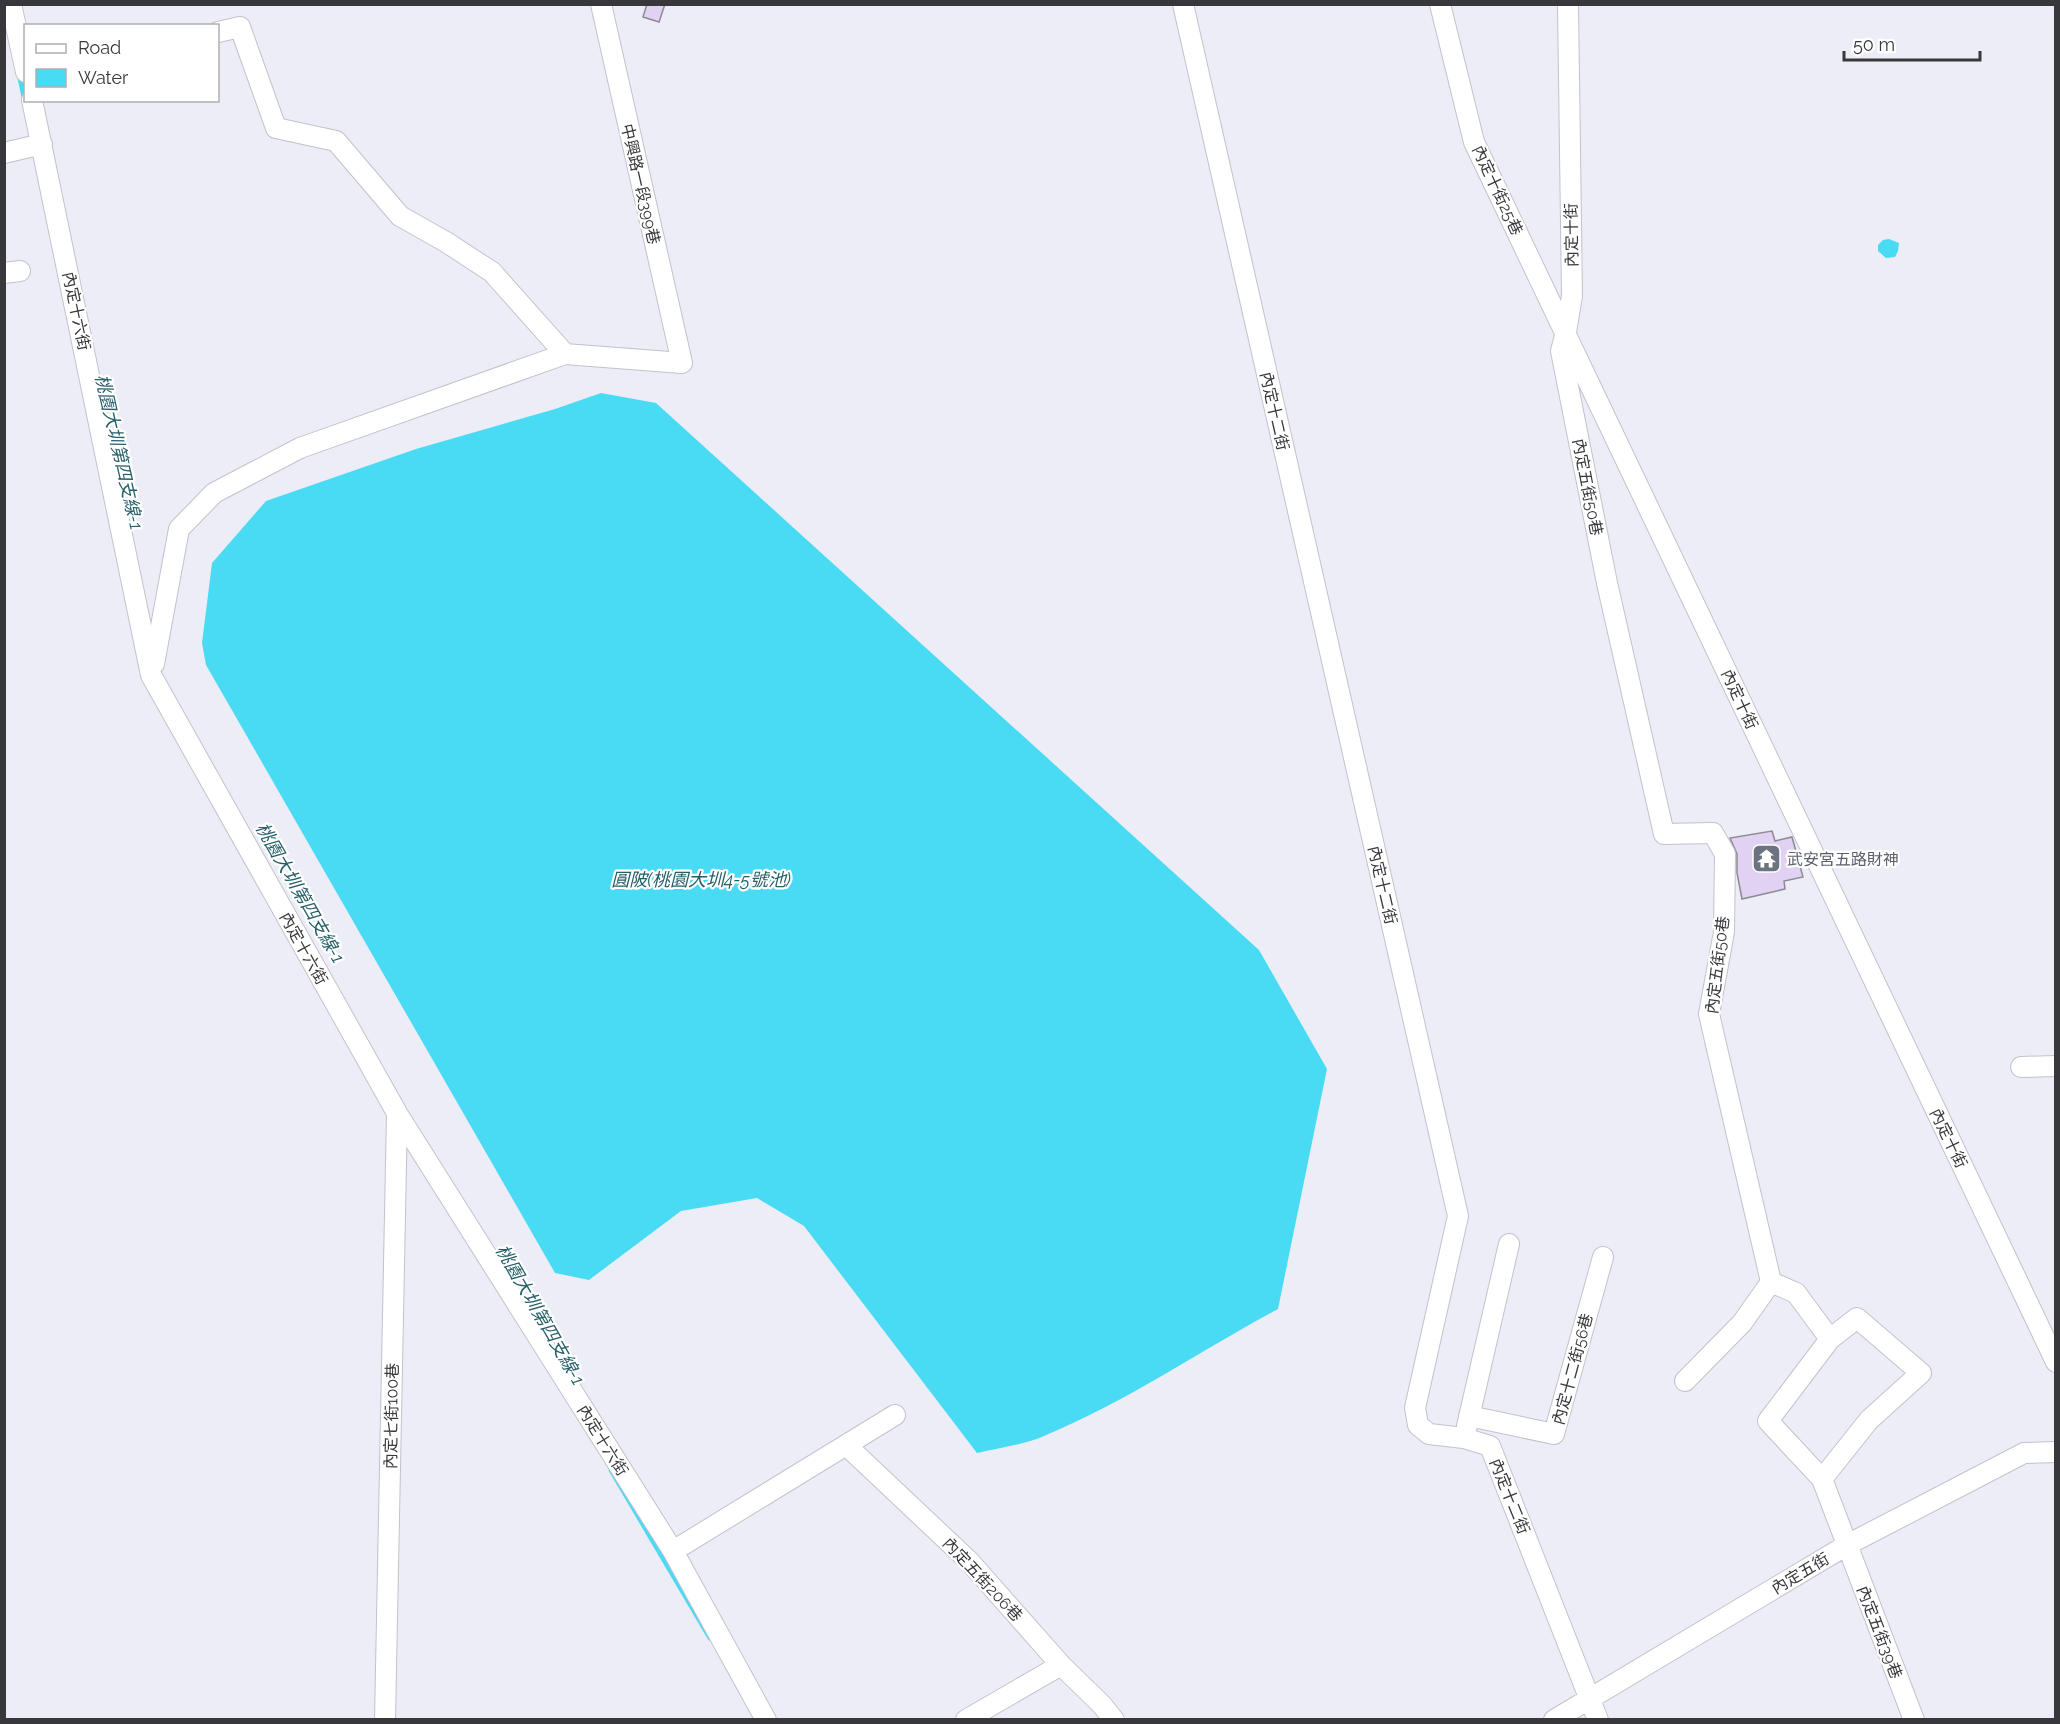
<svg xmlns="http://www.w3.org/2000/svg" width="2060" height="1724" viewBox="0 0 2060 1724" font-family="Raleway,'Noto Sans TC',sans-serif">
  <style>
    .water { fill: #4adbf4 }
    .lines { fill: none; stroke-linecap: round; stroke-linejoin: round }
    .stream { stroke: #4adbf4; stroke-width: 5 }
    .building { fill: #e1d1f3; stroke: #8e8a92; stroke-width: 1.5 }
    .minor-casing { stroke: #c2c2cc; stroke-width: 22 }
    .minor { stroke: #fff; stroke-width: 20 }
    .labels { text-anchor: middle; stroke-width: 4.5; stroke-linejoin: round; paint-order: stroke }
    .street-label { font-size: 16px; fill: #38383c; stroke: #fff }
    .worship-label { font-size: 16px; fill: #5b616d; stroke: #fff; text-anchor: start }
    .water-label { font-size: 18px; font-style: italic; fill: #255f69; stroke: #fff }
  </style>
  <rect width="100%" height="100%" fill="#ecedf6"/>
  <path class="water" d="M 1889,239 L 1899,243 L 1898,251 L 1895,257 L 1886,258 L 1878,251 L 1878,245 L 1883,240 Z
    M 601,393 L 656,403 L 1259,950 L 1327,1069 L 1278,1309 C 1200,1351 1126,1402 1044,1436 C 1023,1445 999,1448 977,1453 L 804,1226 L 757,1198 L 681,1211 L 589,1280 L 555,1273 L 206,665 L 202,643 L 212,563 L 266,501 L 416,449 L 555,409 Z"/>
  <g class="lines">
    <path class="stream" d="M 19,73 L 25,102
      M 611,1470 L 710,1638"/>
  </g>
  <path class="building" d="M 647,4 L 665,4 L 659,22 L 643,17 Z
    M 1772,831 L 1775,841 L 1792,837 L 1803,877 L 1784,881 L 1785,889 L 1742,899 L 1737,873 L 1737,854 L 1730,838 Z"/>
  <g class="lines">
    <defs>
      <path id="minor" d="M 11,4 L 26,72
        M 1183,4 L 1458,1216 L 1415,1408 L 1418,1425 L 1429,1434 L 1464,1438 L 1490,1446 L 1598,1720
        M 1440,4 L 1474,142 L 2056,1362
        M 1568,4 L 1572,296 L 1566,332 L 1561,351 L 1607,583 L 1664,834 L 1713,833 L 1725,854 L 1724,932 L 1709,1014 L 1771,1282 L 1796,1293 L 1830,1339 L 1768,1421 L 1822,1479 L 1914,1720
        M 218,32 L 240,27 L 276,128 L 336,141 L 400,216 L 446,242 L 492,272 L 565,354 L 682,363 L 601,4
        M 32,100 L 151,675 L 397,1113 L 673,1551 L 766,1720
        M 4,153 L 42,144
        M 4,273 L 20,271
        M 154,664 L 179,529 L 214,493 L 300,448 L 565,354
        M 2021,1067 L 2056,1066
        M 1685,1381 L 1742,1323 L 1771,1282
        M 1469,1416 L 1554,1434 L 1603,1257
        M 1467,1426 L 1509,1244
        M 846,1445 L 969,1561 L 1061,1665 L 1102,1705 L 1114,1720
        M 1822,1479 L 1869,1420 L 1921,1373 L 1857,1318 L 1830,1339
        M 673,1551 L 895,1415
        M 385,1720 L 397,1113
        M 966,1720 L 1061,1665
        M 1554,1720 L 1847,1545 L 2024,1453 L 2056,1452"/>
    </defs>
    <use href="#minor" class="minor-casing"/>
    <use href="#minor" class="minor"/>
  </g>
  <defs>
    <symbol id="temple-square" viewBox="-11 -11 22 22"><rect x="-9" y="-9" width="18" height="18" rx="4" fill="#6b7280" stroke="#fff"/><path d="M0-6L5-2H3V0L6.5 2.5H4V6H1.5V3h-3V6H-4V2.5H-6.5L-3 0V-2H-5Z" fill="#fff"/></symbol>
  </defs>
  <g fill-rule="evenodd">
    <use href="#temple-square" x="1750" y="842" width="33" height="33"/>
  </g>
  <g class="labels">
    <g class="street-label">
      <text transform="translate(641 184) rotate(77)" y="6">中興路一段399巷</text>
      <text transform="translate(1498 190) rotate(65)" y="6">內定十街25巷</text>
      <text transform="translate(1571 235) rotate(-91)" y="6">內定十街</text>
      <text transform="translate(77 311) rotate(78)" y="6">內定十六街</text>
      <text transform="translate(1275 411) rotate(77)" y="6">內定十二街</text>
      <text transform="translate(1588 487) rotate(79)" y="6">內定五街50巷</text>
      <text transform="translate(1740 699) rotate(65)" y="6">內定十街</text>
      <text transform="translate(1383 885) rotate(77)" y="6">內定十二街</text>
      <text transform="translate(304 948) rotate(61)" y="6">內定十六街</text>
      <text transform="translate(1717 965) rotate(-83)" y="6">內定五街50巷</text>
      <text transform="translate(1949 1138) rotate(64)" y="6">內定十街</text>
      <text transform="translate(1572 1369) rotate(-75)" y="6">內定十二街56巷</text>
      <text transform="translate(391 1416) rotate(-89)" y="6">內定七街100巷</text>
      <text transform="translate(603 1440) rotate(58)" y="6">內定十六街</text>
      <text transform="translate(1510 1496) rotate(68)" y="6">內定十二街</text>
      <text transform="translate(1800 1573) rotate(-31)" y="6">內定五街</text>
      <text transform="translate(983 1579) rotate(47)" y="6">內定五街206巷</text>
      <text transform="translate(1880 1632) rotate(69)" y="6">內定五街39巷</text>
    </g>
    <g class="worship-label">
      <text x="1787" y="865">武安宮五路財神</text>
    </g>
    <g class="water-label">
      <text transform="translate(119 452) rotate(77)" y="6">桃園大圳第四支線-1</text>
      <text x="701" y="886">圓陂(桃園大圳4-5號池)</text>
      <text transform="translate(300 893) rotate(60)" y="6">桃園大圳第四支線-1</text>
      <text transform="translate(540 1315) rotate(60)" y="6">桃園大圳第四支線-1</text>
    </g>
  </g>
  <rect width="2060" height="1724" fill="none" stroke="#38383c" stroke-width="12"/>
  <rect x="24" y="24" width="195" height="78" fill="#ffffff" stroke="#afafb1" stroke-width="1.5"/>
  <rect x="36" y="44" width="30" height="9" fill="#ffffff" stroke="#afafb1" stroke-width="1.5"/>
  <text x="78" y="54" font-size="18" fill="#38383c">Road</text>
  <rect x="36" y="69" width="30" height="18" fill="#4adbf4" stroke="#afafb1" stroke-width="1.5"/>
  <text x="78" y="84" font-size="18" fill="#38383c">Water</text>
  <path d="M1844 51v9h136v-9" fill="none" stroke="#38383c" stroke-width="3"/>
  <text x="1853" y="51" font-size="18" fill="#38383c" stroke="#ffffff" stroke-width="4.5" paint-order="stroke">50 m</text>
</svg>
